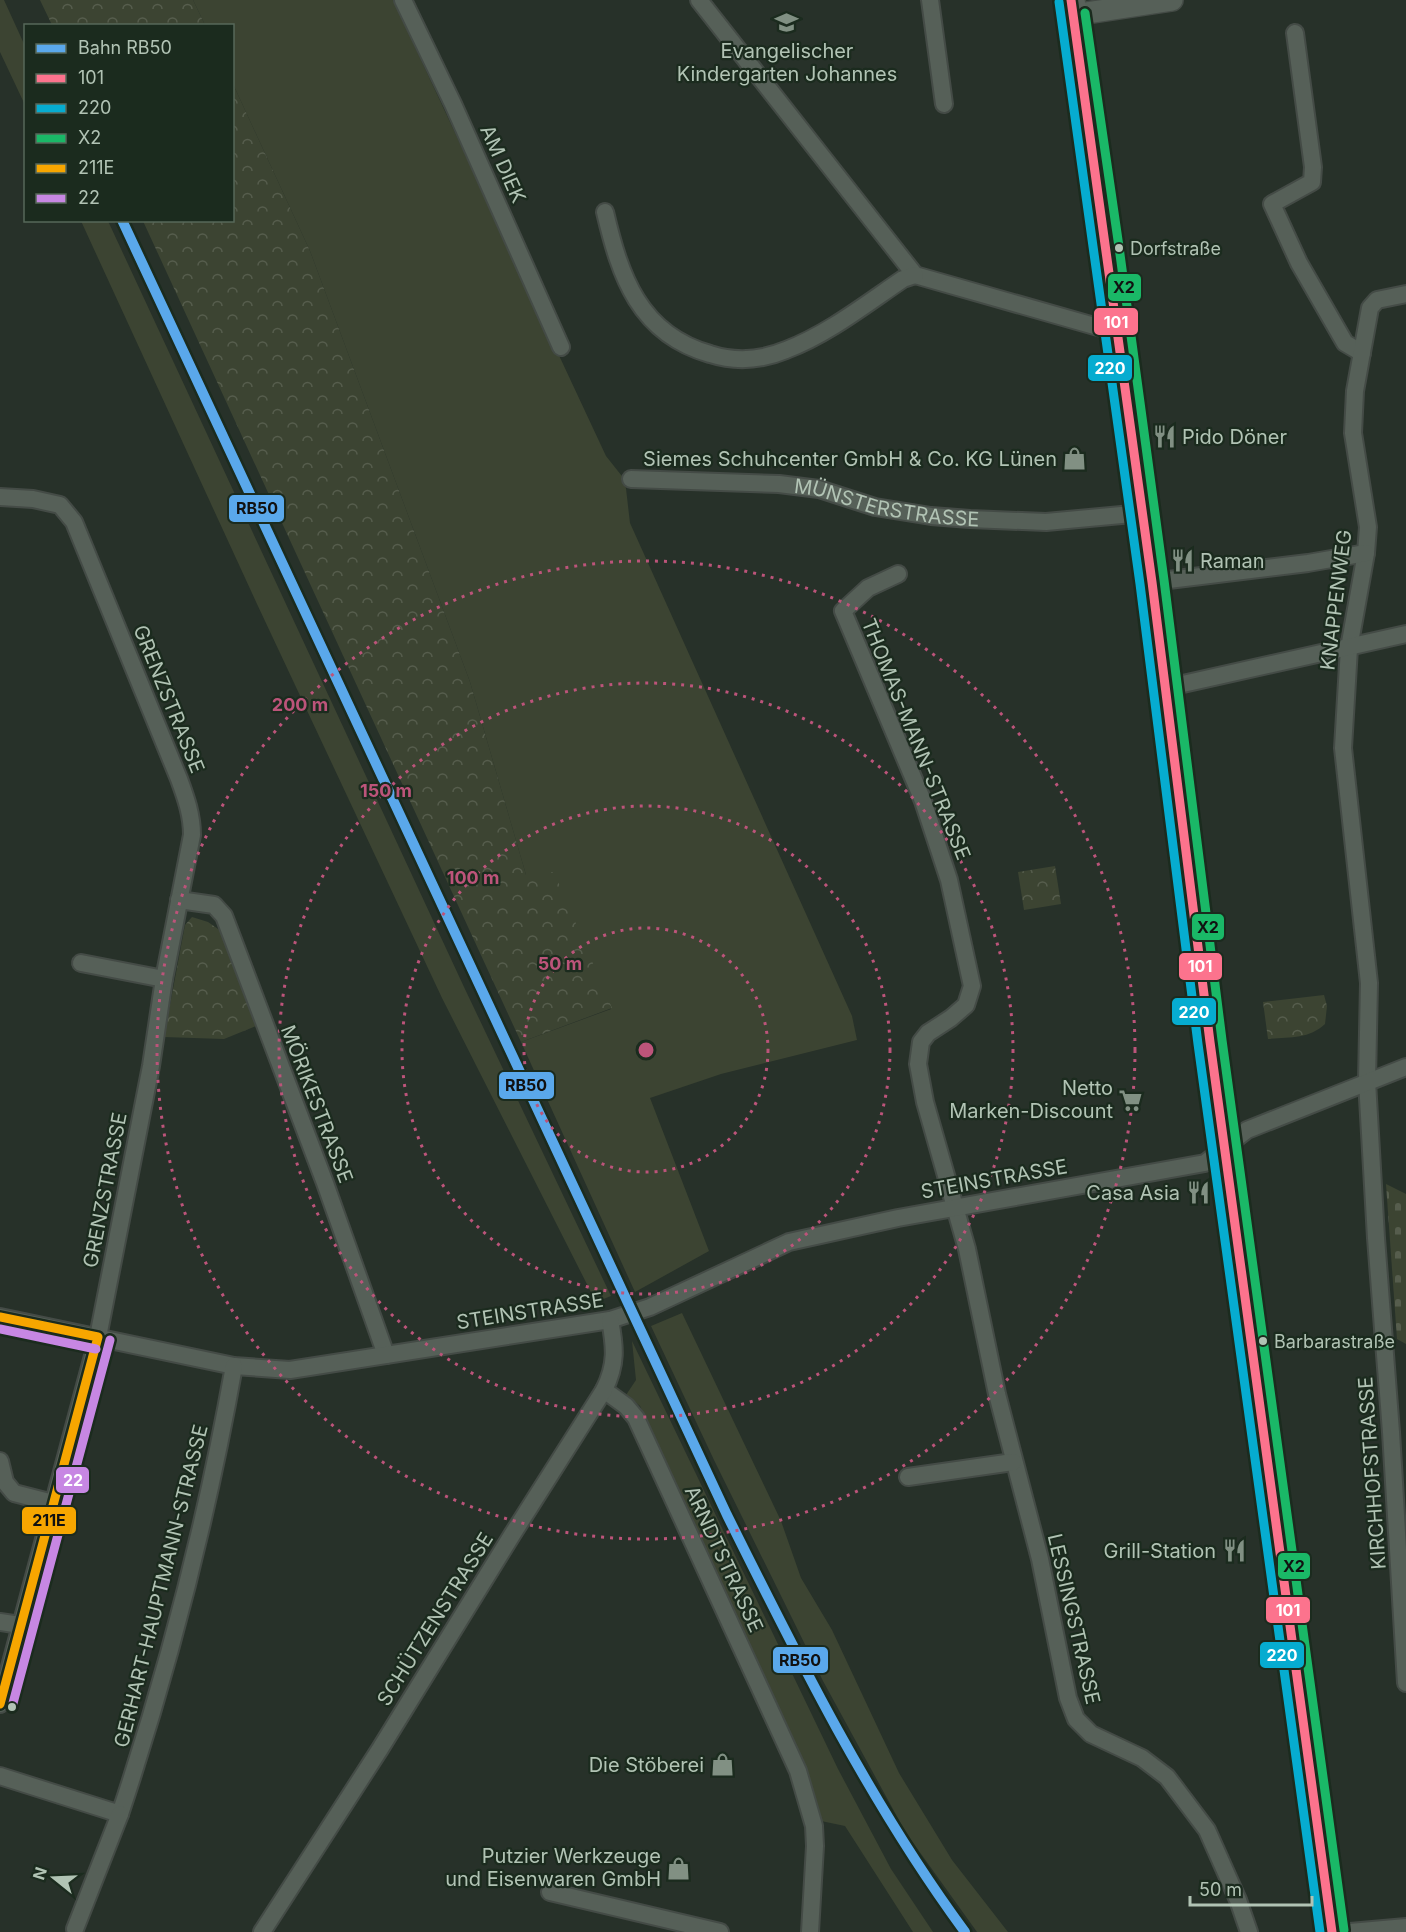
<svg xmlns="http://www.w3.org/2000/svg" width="1406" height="1932" viewBox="0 0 1406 1932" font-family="Inter,sans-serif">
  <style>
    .green { fill: #3c4432 }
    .forest { fill: url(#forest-crowns) }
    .cemetery { fill: url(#cemetery-stones) }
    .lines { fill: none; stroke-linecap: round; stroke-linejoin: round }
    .minor-casing { stroke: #444b46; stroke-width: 20 }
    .tertiary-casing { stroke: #444b46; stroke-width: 24 }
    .primary-casing { stroke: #444e46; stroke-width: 30 }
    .minor { stroke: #566058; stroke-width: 16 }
    .tertiary { stroke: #566058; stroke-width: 21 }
    .primary { stroke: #59615a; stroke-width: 27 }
    .bus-1-casing { stroke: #1b2b1e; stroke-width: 14 }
    .bus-2-casing { stroke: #1b2b1e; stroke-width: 14 }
    .bus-3-casing { stroke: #1b2b1e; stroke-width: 14 }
    .bus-4-casing { stroke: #1b2b1e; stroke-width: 14 }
    .bus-5-casing { stroke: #1b2b1e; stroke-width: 14 }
    .bus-1 { stroke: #fc738d; stroke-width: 9 }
    .bus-2 { stroke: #06acd0; stroke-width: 9 }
    .bus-3 { stroke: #1ab867; stroke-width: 9 }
    .bus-4 { stroke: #f7a600; stroke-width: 9 }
    .bus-5 { stroke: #c787e3; stroke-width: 9 }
    .rail-1-casing { stroke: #1b2b1e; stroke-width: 15 }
    .rail-1 { stroke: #5aa8eb; stroke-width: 10 }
    .ring { fill: none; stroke: #bc547a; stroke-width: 3; stroke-dasharray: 3 6 }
    .bus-dot { fill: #b1c3b4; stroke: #1b2b1e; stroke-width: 2 }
    .labels { text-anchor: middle; stroke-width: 4.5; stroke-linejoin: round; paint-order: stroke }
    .bus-label { font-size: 18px; fill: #b1c3b4; stroke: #1b2b1e; text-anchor: start }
    .poi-label { font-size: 20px; fill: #b1c3b4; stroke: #1b2b1e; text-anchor: end }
    .street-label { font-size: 20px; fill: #b1c3b4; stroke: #1b2b1e }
    .centre { fill: #bc547a; stroke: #1b2b1e; stroke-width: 3 }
    .ring-label { font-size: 18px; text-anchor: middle; font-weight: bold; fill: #bc547a; stroke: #1b2b1e; stroke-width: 4.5; stroke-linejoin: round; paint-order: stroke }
    .line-badge { stroke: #1b2b1e; stroke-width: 2 }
    .badge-label { font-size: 16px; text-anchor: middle; font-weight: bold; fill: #fff }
    .pale-badge-label { font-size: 16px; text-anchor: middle; font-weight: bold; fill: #111 }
  </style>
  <defs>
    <pattern id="forest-crowns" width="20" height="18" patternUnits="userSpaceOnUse" patternTransform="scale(1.5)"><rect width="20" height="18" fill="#3c4432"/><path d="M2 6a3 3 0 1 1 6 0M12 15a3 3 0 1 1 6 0" fill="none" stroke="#565d4d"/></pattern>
    <pattern id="cemetery-stones" width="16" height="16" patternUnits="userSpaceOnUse" patternTransform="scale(1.5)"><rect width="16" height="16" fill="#3c4432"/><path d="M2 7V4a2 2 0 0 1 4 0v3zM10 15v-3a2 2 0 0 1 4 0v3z" fill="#565d4d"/></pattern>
  </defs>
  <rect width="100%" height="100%" fill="#273129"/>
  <path class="green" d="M 0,0 L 4,0 L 25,46 L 25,105 L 0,52 Z
    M 193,0 L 393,0 L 606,456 L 625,480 L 630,523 L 852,1016 L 857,1040 L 721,1074 L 650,1098 L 709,1251 L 635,1292 L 521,1042 L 611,1009 L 526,875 L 470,682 L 310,251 L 233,84 L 232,26 L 205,25 Z
    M 81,221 L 108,221 L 464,987 L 611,1296 L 596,1302 L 442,998 L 257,604 Z
    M 682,1313 L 781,1521 L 801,1578 L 832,1630 L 899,1773 L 952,1860 L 1008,1932 L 977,1932 L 906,1833 L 823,1681 L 714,1460 L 651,1326 Z
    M 632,1341 L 838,1769 L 891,1869 L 933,1932 L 913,1932 L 845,1826 L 821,1821 L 808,1774 L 640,1406 L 626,1395 L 636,1380 Z"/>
  <path class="forest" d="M 40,0 L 193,0 L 205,25 L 52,25 Z
    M 233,84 L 310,251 L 470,682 L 526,875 L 554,872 L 612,1008 L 521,1042 L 143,221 L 232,220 Z
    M 1055,866 L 1061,904 L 1024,910 L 1018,872 Z
    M 192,917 L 208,922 L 221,931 L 261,1024 L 224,1039 L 164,1037 L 185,925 Z
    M 1324,995 L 1327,1006 L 1325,1024 C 1309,1039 1290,1037 1268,1039 L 1263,1002 Z"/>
  <path class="cemetery" d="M 1386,1184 L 1406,1194 L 1406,1344 L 1397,1339 Z"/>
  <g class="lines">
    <defs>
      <g id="minor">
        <path d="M 403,0 L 453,104 L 561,347"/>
        <path d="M 699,0 L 915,275 L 1119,333"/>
        <path d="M 930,0 L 944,104"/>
        <path d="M 1295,33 L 1313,167 L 1312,182 L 1272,204 L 1299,263 L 1345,343 L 1362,353"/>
        <path d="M 605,212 C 620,276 639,334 710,354 C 735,362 762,360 786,350 C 828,334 866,304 903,279 L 915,275"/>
        <path d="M 1406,294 L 1377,300 L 1370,308 L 1355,391 L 1353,433 L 1368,527 L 1366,553 L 1349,648 L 1343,748 L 1369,983 L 1367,1081 L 1376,1238 L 1391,1432 L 1406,1683"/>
        <path id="s1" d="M 631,479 L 779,484 L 819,489 L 875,507 L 931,516 L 970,519 L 1046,522 L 1143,513"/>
        <path d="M 0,497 L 33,499 L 60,505 L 74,522 L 179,779 C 186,798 192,815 192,835 L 164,979 L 151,1066 L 98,1337 L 0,1704"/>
        <path d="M 898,574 L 868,588 L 843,611 L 923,801 L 949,880 L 972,986 L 966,1005 L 951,1018 L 928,1033 L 921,1042 L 918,1064 L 925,1102 L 967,1249 L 997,1394 L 1040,1559 L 1068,1698 L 1076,1719 L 1091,1734 L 1142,1758 L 1167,1777 L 1207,1830 L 1238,1900 L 1249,1932"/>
        <path d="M 1152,582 L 1308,563 L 1366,553"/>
        <path d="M 1165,688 L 1406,634"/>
        <path d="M 179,900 L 214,905 L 224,916 L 325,1183 L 386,1355"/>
        <path d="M 81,963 L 164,979"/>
        <path d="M 0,1317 L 234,1366 L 290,1370 L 610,1320 L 650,1307 L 789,1242 L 898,1218 L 1205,1163 L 1247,1130 L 1406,1067"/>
        <path d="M 604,1390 L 626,1406 L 636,1418 L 798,1771 L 814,1826 L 815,1846 L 810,1932"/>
        <path d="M 0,1461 L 5,1482 L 14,1493 L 53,1503"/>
        <path d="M 908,1477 L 1013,1462"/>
        <path d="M 0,1622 L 20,1625"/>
        <path d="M 0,1776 L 120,1814 C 169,1667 207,1518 234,1366"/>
        <path d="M 550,1892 L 720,1932"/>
        <path d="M 75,1929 L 120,1814"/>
        <path d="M 262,1932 L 380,1749 L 512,1535 L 604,1390 C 617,1364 615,1347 610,1320"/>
        <path d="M 1350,1932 L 1406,1927"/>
      </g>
      <path id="tertiary" d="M 1073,15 L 1172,0"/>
      <path id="primary" d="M 1071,0 L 1107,249 L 1152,582 L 1210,1042 L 1332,1932"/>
    </defs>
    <use href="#minor" class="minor-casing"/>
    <use href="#tertiary" class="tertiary-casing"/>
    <use href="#primary" class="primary-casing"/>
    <use href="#minor" class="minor"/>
    <use href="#tertiary" class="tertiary"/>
    <use href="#primary" class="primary"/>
    <defs>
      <path id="bus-1" d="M 1071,0 L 1152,582 L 1210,1042 L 1332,1932"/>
      <path id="bus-2" d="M 1059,2 L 1140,584 L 1198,1044 L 1320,1932"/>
      <path id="bus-3" d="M 1085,13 L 1119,247 L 1164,580 L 1222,1040 L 1344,1930"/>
      <path id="bus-4" d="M 0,1317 L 98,1337
        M 0,1704 L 98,1337"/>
      <path id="bus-5" d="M 0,1329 L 96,1349
        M 12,1707 L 110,1340"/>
    </defs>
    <use href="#bus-1" class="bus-1-casing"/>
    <use href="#bus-2" class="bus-2-casing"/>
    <use href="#bus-3" class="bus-3-casing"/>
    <use href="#bus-4" class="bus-4-casing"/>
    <use href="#bus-5" class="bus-5-casing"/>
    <use href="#bus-1" class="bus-1"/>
    <use href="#bus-2" class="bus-2"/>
    <use href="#bus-3" class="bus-3"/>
    <use href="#bus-4" class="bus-4"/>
    <use href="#bus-5" class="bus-5"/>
    <defs>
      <path id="rail-1" d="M 122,220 L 727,1515 C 798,1658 870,1803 965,1932"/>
    </defs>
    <use href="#rail-1" class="rail-1-casing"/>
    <use href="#rail-1" class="rail-1"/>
  </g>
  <g class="ring">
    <circle cx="646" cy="1050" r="122"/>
    <circle cx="646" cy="1050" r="244"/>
    <circle cx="646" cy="1050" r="367"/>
    <circle cx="646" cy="1050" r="489"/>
  </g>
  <defs>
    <symbol id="school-bare" viewBox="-9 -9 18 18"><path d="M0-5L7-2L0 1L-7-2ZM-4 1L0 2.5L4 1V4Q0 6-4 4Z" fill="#819083" stroke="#1b2b1e" stroke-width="2.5" paint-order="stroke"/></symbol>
    <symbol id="restaurant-bare" viewBox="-9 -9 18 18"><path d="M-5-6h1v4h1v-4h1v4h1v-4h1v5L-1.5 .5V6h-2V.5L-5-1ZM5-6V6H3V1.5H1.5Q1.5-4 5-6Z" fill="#819083" stroke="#1b2b1e" stroke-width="2.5" paint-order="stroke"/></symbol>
    <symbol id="shop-bare" viewBox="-9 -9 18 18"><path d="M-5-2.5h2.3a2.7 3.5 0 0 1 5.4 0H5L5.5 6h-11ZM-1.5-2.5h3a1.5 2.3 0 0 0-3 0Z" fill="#819083" stroke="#1b2b1e" stroke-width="2.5" paint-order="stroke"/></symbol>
    <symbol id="supermarket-bare" viewBox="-9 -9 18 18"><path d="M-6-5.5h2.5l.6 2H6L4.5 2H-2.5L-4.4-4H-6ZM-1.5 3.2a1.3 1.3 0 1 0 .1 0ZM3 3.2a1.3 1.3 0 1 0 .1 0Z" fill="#819083" stroke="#1b2b1e" stroke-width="2.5" paint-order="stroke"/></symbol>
  </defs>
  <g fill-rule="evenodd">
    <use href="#school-bare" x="770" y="6" width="33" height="33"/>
    <use href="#restaurant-bare" x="1148" y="420" width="33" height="33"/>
    <use href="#shop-bare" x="1058" y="442" width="33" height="33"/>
    <use href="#restaurant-bare" x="1166" y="544" width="33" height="33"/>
    <use href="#supermarket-bare" x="1114" y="1084" width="33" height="33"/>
    <use href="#restaurant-bare" x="1182" y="1176" width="33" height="33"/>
    <use href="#restaurant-bare" x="1218" y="1534" width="33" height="33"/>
    <use href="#shop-bare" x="706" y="1748" width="33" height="33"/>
    <use href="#shop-bare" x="662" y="1852" width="33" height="33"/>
  </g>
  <g class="bus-dot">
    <circle cx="1119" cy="248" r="5"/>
    <circle cx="1263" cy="1341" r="5"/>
    <circle cx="12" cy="1707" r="5"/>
  </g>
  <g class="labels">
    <g class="bus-label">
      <text x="1130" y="255">Dorfstraße</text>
      <text x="1274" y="1348">Barbarastraße</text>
    </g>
    <g class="poi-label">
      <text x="787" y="58" text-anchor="middle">Evangelischer<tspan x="787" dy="23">Kindergarten Johannes</tspan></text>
      <text x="1182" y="444" text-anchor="start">Pido Döner</text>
      <text x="1057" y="466">Siemes Schuhcenter GmbH &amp; Co. KG Lünen</text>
      <text x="1200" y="568" text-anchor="start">Raman</text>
      <text x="1113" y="1095">Netto<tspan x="1113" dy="23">Marken-Discount</tspan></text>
      <text x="1180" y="1200">Casa Asia</text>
      <text x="1216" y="1558">Grill-Station</text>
      <text x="704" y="1772">Die Stöberei</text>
      <text x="661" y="1863">Putzier Werkzeuge<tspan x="661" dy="23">und Eisenwaren GmbH</tspan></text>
    </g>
    <g class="street-label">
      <text transform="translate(503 164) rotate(66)" y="7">AM DIEK</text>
      <text dy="7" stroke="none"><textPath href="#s1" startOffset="258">MÜNSTERSTRASSE</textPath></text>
      <text transform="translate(1336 600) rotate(-83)" y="7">KNAPPENWEG</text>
      <text transform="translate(169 699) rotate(68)" y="7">GRENZSTRASSE</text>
      <text transform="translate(916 739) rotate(68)" y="7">THOMAS-MANN-STRASSE</text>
      <text transform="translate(317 1104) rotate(69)" y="7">MÖRIKESTRASSE</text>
      <text transform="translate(994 1179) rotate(-10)" y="7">STEINSTRASSE</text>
      <text transform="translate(105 1190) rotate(-79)" y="7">GRENZSTRASSE</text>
      <text transform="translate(530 1311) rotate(-9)" y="7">STEINSTRASSE</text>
      <text transform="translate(1372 1473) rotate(-94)" y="7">KIRCHHOFSTRASSE</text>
      <text transform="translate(724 1559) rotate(65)" y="7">ARNDTSTRASSE</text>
      <text transform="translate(161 1586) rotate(-76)" y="7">GERHART-HAUPTMANN-STRASSE</text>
      <text transform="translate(435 1619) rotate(-58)" y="7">SCHÜTZENSTRASSE</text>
      <text transform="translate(1074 1619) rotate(77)" y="7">LESSINGSTRASSE</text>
    </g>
  </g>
  <circle cx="646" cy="1050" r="9" class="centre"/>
  <g class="ring-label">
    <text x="300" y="711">200 m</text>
    <text x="386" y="797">150 m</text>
    <text x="473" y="884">100 m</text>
    <text x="560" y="970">50 m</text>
  </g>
  <g class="line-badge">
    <rect x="1107" y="273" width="35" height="29" rx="6" fill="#1ab867"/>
    <rect x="1093" y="307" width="46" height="29" rx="6" fill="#fc738d"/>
    <rect x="1087" y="354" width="46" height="28" rx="6" fill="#06acd0"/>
    <rect x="228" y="494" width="57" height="29" rx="6" fill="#5aa8eb"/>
    <rect x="1191" y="913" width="34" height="28" rx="6" fill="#1ab867"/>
    <rect x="1178" y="952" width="45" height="29" rx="6" fill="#fc738d"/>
    <rect x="1171" y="997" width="46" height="29" rx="6" fill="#06acd0"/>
    <rect x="498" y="1071" width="57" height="29" rx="6" fill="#5aa8eb"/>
    <rect x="55" y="1466" width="35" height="28" rx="6" fill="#c787e3"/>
    <rect x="21" y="1506" width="56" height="29" rx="6" fill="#f7a600"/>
    <rect x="1277" y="1552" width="34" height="28" rx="6" fill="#1ab867"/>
    <rect x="1265" y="1596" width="46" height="28" rx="6" fill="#fc738d"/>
    <rect x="1259" y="1641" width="46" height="28" rx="6" fill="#06acd0"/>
    <rect x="772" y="1646" width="57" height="28" rx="6" fill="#5aa8eb"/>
  </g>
  <g class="badge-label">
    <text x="1116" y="328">101</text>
    <text x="1110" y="374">220</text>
    <text x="1200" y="972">101</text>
    <text x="1194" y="1018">220</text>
    <text x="73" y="1486">22</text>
    <text x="1288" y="1616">101</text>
    <text x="1282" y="1661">220</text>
  </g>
  <g class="pale-badge-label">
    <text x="1124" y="293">X2</text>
    <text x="257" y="514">RB50</text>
    <text x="1208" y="933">X2</text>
    <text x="526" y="1091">RB50</text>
    <text x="49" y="1526">211E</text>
    <text x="1294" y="1572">X2</text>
    <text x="800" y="1666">RB50</text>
  </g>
  <rect x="24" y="24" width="210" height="198" fill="#1b2b1e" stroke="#57685a" stroke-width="1.5"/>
  <rect x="36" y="44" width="30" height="9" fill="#5aa8eb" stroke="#57685a" stroke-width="1.5"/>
  <text x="78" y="54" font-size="18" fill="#b1c3b4">Bahn RB50</text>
  <rect x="36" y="74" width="30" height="9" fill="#fc738d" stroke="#57685a" stroke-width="1.5"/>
  <text x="78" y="84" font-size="18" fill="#b1c3b4">101</text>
  <rect x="36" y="104" width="30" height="9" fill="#06acd0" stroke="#57685a" stroke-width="1.5"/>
  <text x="78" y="114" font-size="18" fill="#b1c3b4">220</text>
  <rect x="36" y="134" width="30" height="9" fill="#1ab867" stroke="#57685a" stroke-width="1.5"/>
  <text x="78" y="144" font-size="18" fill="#b1c3b4">X2</text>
  <rect x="36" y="164" width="30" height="9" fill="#f7a600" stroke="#57685a" stroke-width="1.5"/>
  <text x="78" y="174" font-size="18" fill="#b1c3b4">211E</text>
  <rect x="36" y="194" width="30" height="9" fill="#c787e3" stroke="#57685a" stroke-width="1.5"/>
  <text x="78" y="204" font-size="18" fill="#b1c3b4">22</text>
  <g transform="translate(54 1878) rotate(288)" stroke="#1b2b1e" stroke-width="4.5" paint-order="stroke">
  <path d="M0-4.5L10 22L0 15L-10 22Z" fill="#b1c3b4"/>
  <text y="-9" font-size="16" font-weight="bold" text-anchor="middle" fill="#b1c3b4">N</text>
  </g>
  <path d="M1190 1896v9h122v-9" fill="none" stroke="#b1c3b4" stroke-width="3"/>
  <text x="1199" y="1896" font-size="18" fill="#b1c3b4" stroke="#1b2b1e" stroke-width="4.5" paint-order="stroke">50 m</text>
</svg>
